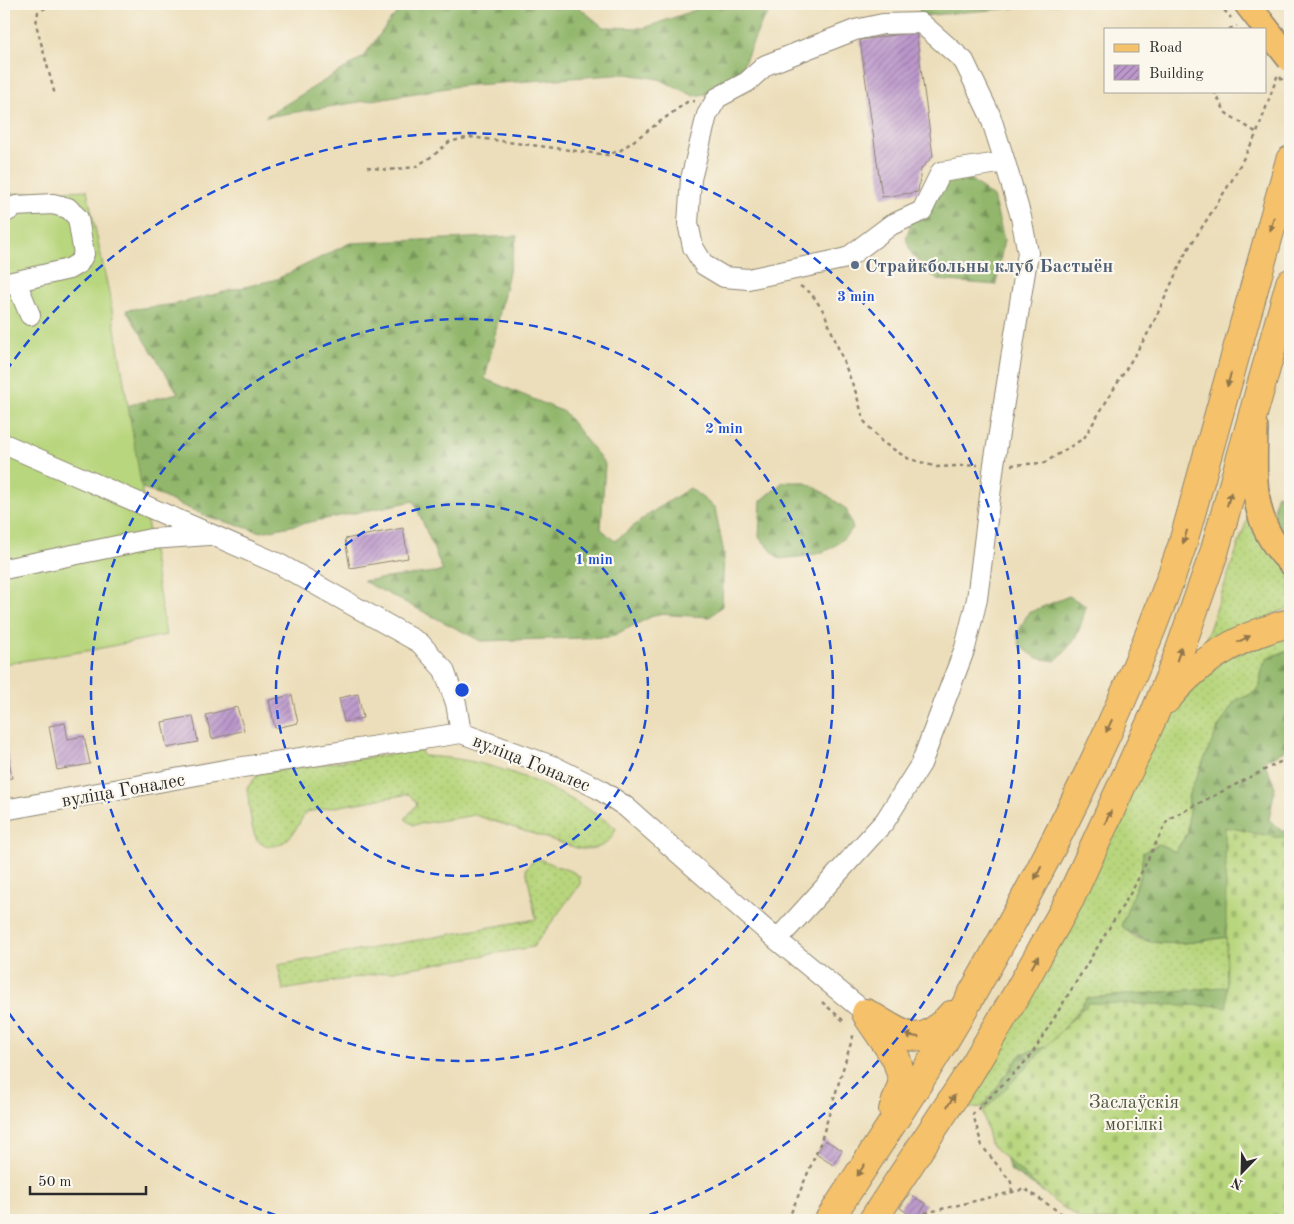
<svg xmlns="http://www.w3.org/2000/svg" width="1294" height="1224" viewBox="0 0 1294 1224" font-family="'Old Standard TT',serif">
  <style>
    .grass { fill: url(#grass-dots); stroke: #728054 }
    .forest { fill: url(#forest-firs); stroke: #5e714c }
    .cemetery { fill: url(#cemetery-stones); stroke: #728054 }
    .garden { fill: #b8d67d; stroke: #728054 }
    .building { fill: url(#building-hatch) }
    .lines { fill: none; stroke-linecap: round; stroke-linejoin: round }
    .minor-casing { stroke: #8c8472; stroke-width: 22 }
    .major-casing { stroke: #8c8472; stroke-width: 28 }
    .highway-casing { stroke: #8c8472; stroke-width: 30 }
    .path { stroke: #8c8472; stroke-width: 2.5; stroke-dasharray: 4 4; stroke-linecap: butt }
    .minor { stroke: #fff; stroke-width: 20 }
    .major { stroke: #f5c16b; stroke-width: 25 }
    .highway { stroke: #f5c16b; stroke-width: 28 }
    .major-bridge-casing { stroke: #8c8472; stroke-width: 28; stroke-linecap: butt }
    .path-bridge { stroke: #8c8472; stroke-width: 2.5; stroke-dasharray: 4 4; stroke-linecap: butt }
    .major-bridge { stroke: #f5c16b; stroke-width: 25 }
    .oneway { fill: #90764b }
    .ring { fill: none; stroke: #1d4ed8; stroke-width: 2.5; stroke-dasharray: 9 6 }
    .service-dot { fill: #5c6f8a; stroke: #fbf7ec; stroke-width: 2 }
    .labels { text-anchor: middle; stroke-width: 4.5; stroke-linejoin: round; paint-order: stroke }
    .service-label { font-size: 19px; font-weight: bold; fill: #4e5e75; stroke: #fbf7ec; text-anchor: start }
    .street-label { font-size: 19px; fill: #2b2b2b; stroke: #fbf7ec }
    .park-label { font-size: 19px; fill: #4e5640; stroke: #fbf7ec }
    .centre { fill: #1d4ed8; stroke: #fbf7ec; stroke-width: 2.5 }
    .ring-label { font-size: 15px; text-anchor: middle; font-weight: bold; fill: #1d4ed8; stroke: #fbf7ec; stroke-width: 4.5; stroke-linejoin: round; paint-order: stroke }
  </style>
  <defs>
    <pattern id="grass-dots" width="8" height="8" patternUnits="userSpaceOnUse" patternTransform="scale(1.25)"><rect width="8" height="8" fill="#b8d67d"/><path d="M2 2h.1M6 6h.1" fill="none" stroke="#9eb86c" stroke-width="1.8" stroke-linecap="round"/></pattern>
    <pattern id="forest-firs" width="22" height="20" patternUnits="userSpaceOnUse" patternTransform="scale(1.25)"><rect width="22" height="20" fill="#92b76c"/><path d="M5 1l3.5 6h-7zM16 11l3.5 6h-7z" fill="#779559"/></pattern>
    <pattern id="cemetery-stones" width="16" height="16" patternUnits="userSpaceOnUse" patternTransform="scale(1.25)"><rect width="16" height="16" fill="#b8d67d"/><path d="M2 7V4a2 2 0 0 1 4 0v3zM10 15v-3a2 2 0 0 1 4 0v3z" fill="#9eb86c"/></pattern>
    <pattern id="building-hatch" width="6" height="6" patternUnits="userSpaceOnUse" patternTransform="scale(1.25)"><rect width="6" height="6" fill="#bb97cb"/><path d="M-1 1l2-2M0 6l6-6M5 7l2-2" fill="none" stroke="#987ba5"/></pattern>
  </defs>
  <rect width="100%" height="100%" fill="#fbf7ec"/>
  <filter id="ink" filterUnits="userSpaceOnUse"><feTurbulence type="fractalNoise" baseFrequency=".02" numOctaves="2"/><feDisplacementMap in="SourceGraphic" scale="10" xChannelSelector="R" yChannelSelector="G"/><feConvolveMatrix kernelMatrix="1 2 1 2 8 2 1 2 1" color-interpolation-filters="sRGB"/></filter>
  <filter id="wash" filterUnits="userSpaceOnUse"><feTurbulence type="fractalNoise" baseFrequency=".0096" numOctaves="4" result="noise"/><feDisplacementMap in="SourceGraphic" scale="20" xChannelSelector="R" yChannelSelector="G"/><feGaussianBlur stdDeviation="1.12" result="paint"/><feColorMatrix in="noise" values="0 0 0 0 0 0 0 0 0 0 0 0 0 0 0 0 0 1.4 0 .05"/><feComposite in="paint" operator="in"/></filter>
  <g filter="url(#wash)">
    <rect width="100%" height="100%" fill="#ecdeba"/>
    <path class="grass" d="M 1252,516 L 1290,571 L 1290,608 L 1276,613 L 1199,659 L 1248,517 Z
      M 1290,633 L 1290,651 L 1275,655 L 1262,668 L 1260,686 L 1254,693 L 1235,701 L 1189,794 L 1188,832 L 1175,852 L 1159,844 L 1143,853 L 1141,873 L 1122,926 C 1126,930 1132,936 1137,938 C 1165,949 1199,941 1228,937 L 1242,989 L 1021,1054 L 983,1107 L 958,1109 L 1171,705 L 1216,662 Z
      M 421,750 L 423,756 C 438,757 454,758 469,761 C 523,772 572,796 616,828 C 610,845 599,850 580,849 L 475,815 L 413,825 L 405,819 L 417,804 L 409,794 L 306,812 C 297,826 290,845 272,846 C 265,846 259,844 256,838 C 250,826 249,801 247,788 L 259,773 Z
      M 536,858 L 573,872 L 580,877 L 580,884 L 533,947 L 283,990 L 278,965 L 536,919 L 526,868 Z"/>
    <path class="forest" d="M 408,4 L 575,4 L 603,27 L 644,28 L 698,9 L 702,4 L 778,4 L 762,21 L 733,89 L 694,96 L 659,79 L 627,74 L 459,86 L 265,117 L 363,57 L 392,18 Z
      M 919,4 L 1059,4 L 920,16 Z
      M 965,175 L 993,197 L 1004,239 L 996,285 L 937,280 L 911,253 L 906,238 L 919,198 L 944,178 Z
      M 517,236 L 485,379 L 564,412 L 605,464 L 601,529 L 615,541 L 649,514 L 690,488 L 715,508 L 724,554 L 722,606 L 710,617 L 657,614 L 610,637 L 481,641 L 363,581 L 443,571 L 414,501 L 261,532 L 206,516 L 34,440 L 4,363 L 106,411 L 178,393 L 126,310 L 176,304 L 277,279 L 350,243 Z
      M 783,482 L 803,482 L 819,489 L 846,509 L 853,528 C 829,557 814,555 779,559 L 759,537 L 761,501 Z
      M 1290,492 L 1290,546 L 1273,520 L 1276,495 Z
      M 1069,596 L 1086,606 C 1079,634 1076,641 1055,661 L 1037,658 L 1020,646 L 1017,635 L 1028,613 Z
      M 1290,651 L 1290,748 L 1264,761 L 1275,787 L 1269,820 L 1282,831 L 1290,831 L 1290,1220 L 1087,1220 L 1011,1171 L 983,1107 L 1021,1054 L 1052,1045 L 1087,998 L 1224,987 L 1242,989 L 1228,937 C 1189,942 1154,953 1121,926 L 1141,873 L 1143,853 L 1159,844 L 1175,852 L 1188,833 L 1189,794 L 1218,728 L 1235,701 L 1254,693 L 1260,686 L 1262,668 L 1267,659 L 1275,655 Z"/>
    <path class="cemetery" d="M 1225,827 L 1290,840 L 1290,1220 L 1082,1220 L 1055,1202 L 990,1144 L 983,1112 L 1088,1003 L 1227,1006 Z"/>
    <path class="garden" d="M 87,190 L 110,298 L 166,635 L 92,650 L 4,664 L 4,192 L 5,194 Z"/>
    <g id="blocks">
      <path class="building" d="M 916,32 L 933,156 L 921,169 L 918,192 L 882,197 L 860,40 Z
        M 403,528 L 408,558 L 350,568 L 345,539 Z
        M 358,694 L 363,718 L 344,722 L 339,698 Z
        M 292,695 L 298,723 L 275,728 L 269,700 Z
        M 237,707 L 244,730 L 212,739 L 206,715 Z
        M 193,716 L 198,742 L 167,748 L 162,722 Z
        M 65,723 L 68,739 L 84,736 L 90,764 L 57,770 L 49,726 Z
        M 8,754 L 12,778 L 4,779 L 4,755 Z
        M 825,1140 L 842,1150 L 833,1165 L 816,1154 Z
        M 909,1194 L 926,1204 L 916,1219 L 900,1208 Z"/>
    </g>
  </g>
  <g filter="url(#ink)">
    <use href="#blocks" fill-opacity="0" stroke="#8c8472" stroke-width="1"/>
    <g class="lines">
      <defs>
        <path id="minor" d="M 4,213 L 16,206 L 53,204 L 68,208 L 78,218 L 84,254 L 79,263 L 69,269 L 4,284
          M 16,282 L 30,315
          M 4,444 L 279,564 L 420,643 L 444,670 L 456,703 L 461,733
          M 4,569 L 151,539 L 209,535
          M 4,810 L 230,769 L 461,733 L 555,767 L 599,789 L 626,807 L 777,940 L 866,1013
          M 777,940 L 885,821 L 921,764 L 965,648 L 977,599 L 994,464 L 1028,253 L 1021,217 L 1005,162 L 941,172 L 922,211 L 891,225 L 847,258 L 748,279 L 724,277 L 704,265 L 693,247 L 688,223 L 691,179 L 707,115 L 717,98 L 747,82 L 766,65 L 855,30 L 883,24 L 921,23 L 964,61 L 990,115 L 1005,162"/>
        <path id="major" d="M 1247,4 L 1261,22
          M 1255,428 C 1254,479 1250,524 1290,562"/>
        <path id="highway" d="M 1166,700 C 1198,660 1241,635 1290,623
          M 866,1013 C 904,1034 917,1053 951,1015
          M 868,1017 L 896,1058 L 903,1081 L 893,1110
          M 829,1220 C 879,1143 931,1067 976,987 C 1056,846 1130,699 1182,546 L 1290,160
          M 873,1220 L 969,1074 L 1018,992 L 1070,899 L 1154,715 L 1176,661 L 1214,553 L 1290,283"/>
      </defs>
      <use href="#minor" class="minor-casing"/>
      <use href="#major" class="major-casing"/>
      <use href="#highway" class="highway-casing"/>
      <path class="path" d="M 53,4 L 38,12 L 36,24 L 55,95
        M 1219,4 L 1231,18
        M 1229,29 L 1237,26
        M 1214,91 L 1226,113 L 1257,133
        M 367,167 L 388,170 L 415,167 L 434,155 L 449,142 L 470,137 L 608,155 L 621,150 L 687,102 L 695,101
        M 800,286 L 811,293 L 824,312 L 856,393 L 864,421 L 882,442 L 907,458 L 937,467 L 978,465
        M 1011,465 L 1044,463 L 1084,438 L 1151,328 L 1185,254 L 1232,180 L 1257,133 L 1278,74
        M 822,1002 L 846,1023
        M 1012,1192 L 1011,1182 L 982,1146 L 973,1114 L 1030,1057 L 1133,889 L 1168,819 L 1290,757
        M 925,1213 L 1025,1189 L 1071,1220
        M 788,1220 L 820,1144 L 854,1033"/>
      <use href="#minor" class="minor"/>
      <use href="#major" class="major"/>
      <use href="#highway" class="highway"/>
      <defs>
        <path id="major-bridge" d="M 1261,22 L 1290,59"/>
      </defs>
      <use href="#major-bridge" class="major-bridge-casing"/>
      <path class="path-bridge" d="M 1280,77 L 1290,89"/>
      <use href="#major-bridge" class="major-bridge"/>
    </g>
    <defs><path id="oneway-solid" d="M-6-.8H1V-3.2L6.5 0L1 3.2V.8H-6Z" transform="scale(1.25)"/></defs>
    <g class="oneway">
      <use href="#oneway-solid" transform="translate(1272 224) rotate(105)"/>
      <use href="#oneway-solid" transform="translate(1229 380) rotate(105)"/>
      <use href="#oneway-solid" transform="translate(1229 499) rotate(-74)"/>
      <use href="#oneway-solid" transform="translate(1185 537) rotate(107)"/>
      <use href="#oneway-solid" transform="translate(1244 639) rotate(-26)"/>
      <use href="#oneway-solid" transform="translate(1179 654) rotate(-71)"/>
      <use href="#oneway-solid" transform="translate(1109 726) rotate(115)"/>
      <use href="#oneway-solid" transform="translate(1108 817) rotate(-65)"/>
      <use href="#oneway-solid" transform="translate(1038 873) rotate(117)"/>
      <use href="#oneway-solid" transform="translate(1035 962) rotate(-61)"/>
      <use href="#oneway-solid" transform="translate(912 1036) rotate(-170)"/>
      <use href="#oneway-solid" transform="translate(951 1101) rotate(-56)"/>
      <use href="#oneway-solid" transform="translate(861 1170) rotate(123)"/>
    </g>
  </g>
  <g class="ring">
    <circle cx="462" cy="690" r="186"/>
    <circle cx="462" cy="690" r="371"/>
    <path d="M290 1220A557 557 0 0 1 6 1009M6 371A557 557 0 1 1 634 1220"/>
  </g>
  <circle class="service-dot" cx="855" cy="265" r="5"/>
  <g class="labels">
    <g class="service-label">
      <text x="865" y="272">Страйкбольны клуб Бастыён</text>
    </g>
    <g class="street-label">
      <text transform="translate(532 762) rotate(22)" y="7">вуліца Гоналес</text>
      <text transform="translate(123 789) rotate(-10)" y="7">вуліца Гоналес</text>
    </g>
    <g class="park-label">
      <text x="1134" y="1108">Заслаўскія<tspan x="1134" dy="22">могілкі</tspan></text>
    </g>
  </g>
  <circle cx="462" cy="690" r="8" class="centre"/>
  <g class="ring-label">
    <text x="856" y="301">3 min</text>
    <text x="724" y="433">2 min</text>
    <text x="594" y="564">1 min</text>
  </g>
  <rect width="1294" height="1224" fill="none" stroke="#fbf7ec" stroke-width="20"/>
  <rect x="1104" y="28" width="162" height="65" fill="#fbf7ec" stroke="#a8a59f"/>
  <rect x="1114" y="44" width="25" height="8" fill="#f5c16b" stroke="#a8a59f"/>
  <text x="1149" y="52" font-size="15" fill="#2b2b2b">Road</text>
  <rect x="1114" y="65" width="25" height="15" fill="url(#building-hatch)" stroke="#a8a59f"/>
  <text x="1149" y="78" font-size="15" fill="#2b2b2b">Building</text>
  <g transform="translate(1242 1172) rotate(203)" stroke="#fbf7ec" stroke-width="4" paint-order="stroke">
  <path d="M0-4L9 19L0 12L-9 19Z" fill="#2b2b2b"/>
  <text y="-8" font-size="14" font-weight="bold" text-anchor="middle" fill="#2b2b2b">N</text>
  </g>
  <path d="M30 1186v8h116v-8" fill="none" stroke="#2b2b2b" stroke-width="2.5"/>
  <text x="38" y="1186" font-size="15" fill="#2b2b2b" stroke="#fbf7ec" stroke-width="4" paint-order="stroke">50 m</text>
</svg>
